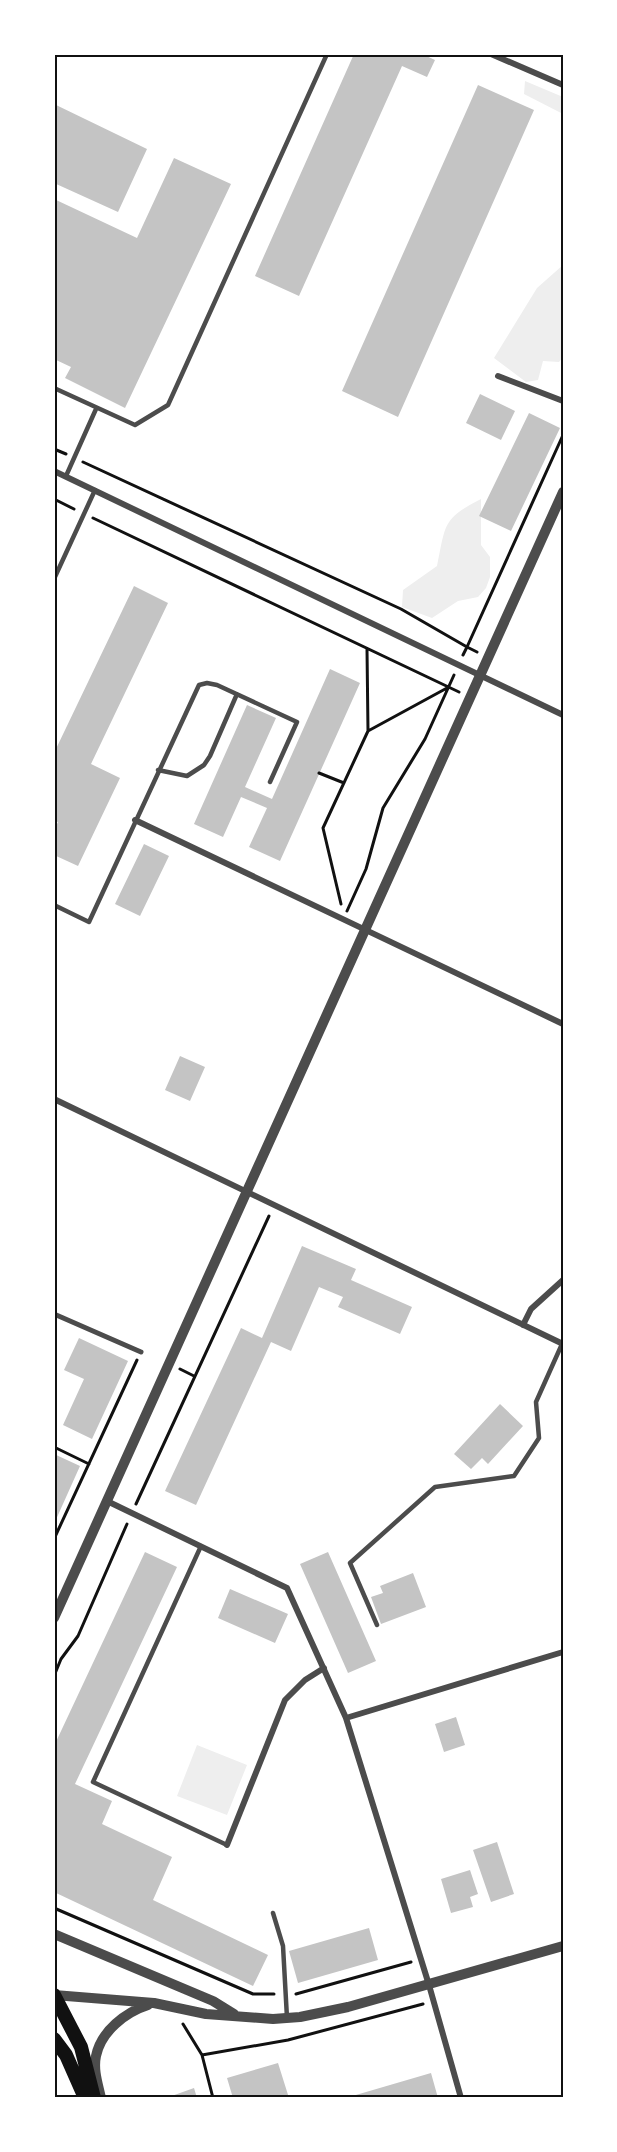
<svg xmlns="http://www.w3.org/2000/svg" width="617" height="2152" viewBox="0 0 617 2152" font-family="'Exo 2',sans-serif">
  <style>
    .green { fill: #eee }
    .building { fill: #c4c4c4 }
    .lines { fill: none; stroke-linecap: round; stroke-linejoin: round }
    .path { stroke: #111; stroke-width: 3 }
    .service { stroke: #4c4c4c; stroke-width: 4.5 }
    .pedestrian { stroke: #4c4c4c; stroke-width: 5 }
    .minor { stroke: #4c4c4c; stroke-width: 6 }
    .tertiary { stroke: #4c4c4c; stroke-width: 10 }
    .primary { stroke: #111; stroke-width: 14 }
    .neatline { fill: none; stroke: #111; stroke-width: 2 }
  </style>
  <rect width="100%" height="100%" fill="#fff"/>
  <path class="green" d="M 525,81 L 563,97 L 563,114 L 524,94 Z
    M 563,265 L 563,357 L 559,362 L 543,361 L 538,380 L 526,382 L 494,358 L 537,288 Z
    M 481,499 L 481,545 L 490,557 L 490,577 L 486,588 L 478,597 L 458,601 L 432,618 L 402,607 L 403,590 L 437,566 C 446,524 442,519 481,499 Z
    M 197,1745 L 247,1765 L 227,1815 L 177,1796 Z"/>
  <path class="building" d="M 354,54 L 422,54 L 435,60 L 427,77 L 402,66 L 299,296 L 255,276 Z
    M 478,85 L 534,110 L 398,417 L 342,391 Z
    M 54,104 L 147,149 L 118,212 L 54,183 Z
    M 174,158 L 231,184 L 125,408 L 65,378 L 71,367 L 54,359 L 54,199 L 137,238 Z
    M 480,394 L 515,411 L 501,440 L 466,423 Z
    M 529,413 L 560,428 L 511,531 L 479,516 Z
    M 134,586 L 168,603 L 91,764 L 120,778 L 78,866 L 54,855 L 54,830 L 58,822 L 54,821 L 54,753 Z
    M 330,669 L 360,683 L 280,861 L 249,847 L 267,808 L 241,797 L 223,837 L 194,824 L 247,705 L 276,718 L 245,787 L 272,799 Z
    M 144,844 L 169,856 L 140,916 L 115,904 Z
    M 180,1056 L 205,1067 L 190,1101 L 165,1090 Z
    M 302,1246 L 356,1269 L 351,1280 L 412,1307 L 400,1334 L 338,1307 L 343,1297 L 319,1287 L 291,1351 L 271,1342 L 196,1505 L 165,1491 L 241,1328 L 262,1338 Z
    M 79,1338 L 128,1361 L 92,1439 L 63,1425 L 84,1379 L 64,1370 Z
    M 500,1404 L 523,1426 L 488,1464 L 482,1458 L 471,1469 L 454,1454 Z
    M 54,1454 L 80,1466 L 54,1524 Z
    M 145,1552 L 177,1567 L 75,1784 L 112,1801 L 102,1824 L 172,1857 L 153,1900 L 268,1955 L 253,1986 L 54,1892 L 54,1746 Z
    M 328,1552 L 376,1661 L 348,1673 L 300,1564 Z
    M 413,1573 L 426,1607 L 381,1624 L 371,1597 L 383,1593 L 380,1586 Z
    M 230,1589 L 288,1614 L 275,1643 L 218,1618 Z
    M 456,1717 L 465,1745 L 444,1752 L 435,1724 Z
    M 497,1842 L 514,1894 L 491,1902 L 473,1850 Z
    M 470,1870 L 478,1894 L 470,1897 L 473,1907 L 451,1913 L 441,1879 Z
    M 369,1928 L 378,1960 L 298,1983 L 289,1951 Z
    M 278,2063 L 289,2098 L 233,2098 L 227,2078 Z
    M 431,2073 L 438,2098 L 349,2098 L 349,2097 Z
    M 194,2088 L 197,2098 L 166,2098 Z"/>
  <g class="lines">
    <path class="path" d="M 54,449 L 66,454
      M 83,462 L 401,609 L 467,647 L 563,435
      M 54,499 L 74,509
      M 93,518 L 459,692
      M 367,649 L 368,731
      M 463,655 L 467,647 L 477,652
      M 319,773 L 344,783
      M 341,904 L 323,828 L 368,731 L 447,688
      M 347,911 L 366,869 L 383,808 L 425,739 L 454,675
      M 180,1369 L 194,1376
      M 54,1447 L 89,1464
      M 136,1504 L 269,1216
      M 54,1539 L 137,1360
      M 54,1676 L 61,1659 L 78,1636 L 127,1524
      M 54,1908 L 253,1994 L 274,1994
      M 296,1994 L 411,1962
      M 183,2024 L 202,2055 L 288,2040 L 423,2004
      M 202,2055 L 213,2098"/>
    <path class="service" d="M 54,388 L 135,425 L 168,405 L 327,54
      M 66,476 L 96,409
      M 54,579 L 95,490
      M 158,770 L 187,776 L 204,765 L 210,756 L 237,694
      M 54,905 L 89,922 L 199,685 L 207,683 L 217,685 L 297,722 L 270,782
      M 201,1546 L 93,1782 L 227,1845
      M 377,1625 L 350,1563 L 435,1487 L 514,1476 L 539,1438 L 536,1402 L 562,1344
      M 273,1913 L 283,1946 L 287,2018"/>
    <path class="pedestrian" d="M 54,1314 L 141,1352"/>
    <path class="minor" d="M 491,54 L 563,85
      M 498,376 L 563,401
      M 54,471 L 563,715
      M 135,820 L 563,1024
      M 54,1099 L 563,1344
      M 523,1325 L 531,1309 L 563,1280
      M 109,1502 L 287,1588 L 346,1718 L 429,1985 L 461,2098
      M 346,1718 L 563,1652
      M 227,1845 L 285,1700 L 305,1680 L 324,1668"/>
    <path class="tertiary" d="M 54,1618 L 563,492
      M 54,1934 L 213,2001 L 234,2014
      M 54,1995 L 154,2003 L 206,2014 L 273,2019 L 300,2017 L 348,2007 L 563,1946
      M 101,2098 C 98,2084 93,2070 96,2056 C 101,2031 126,2012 148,2005"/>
    <path class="primary" d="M 54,1995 L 81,2047 L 94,2098
      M 54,2039 L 66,2055 L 85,2098"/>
  </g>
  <rect width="617" height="2152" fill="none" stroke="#ffffff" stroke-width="111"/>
  <rect x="56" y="56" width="506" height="2040" class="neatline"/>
</svg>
